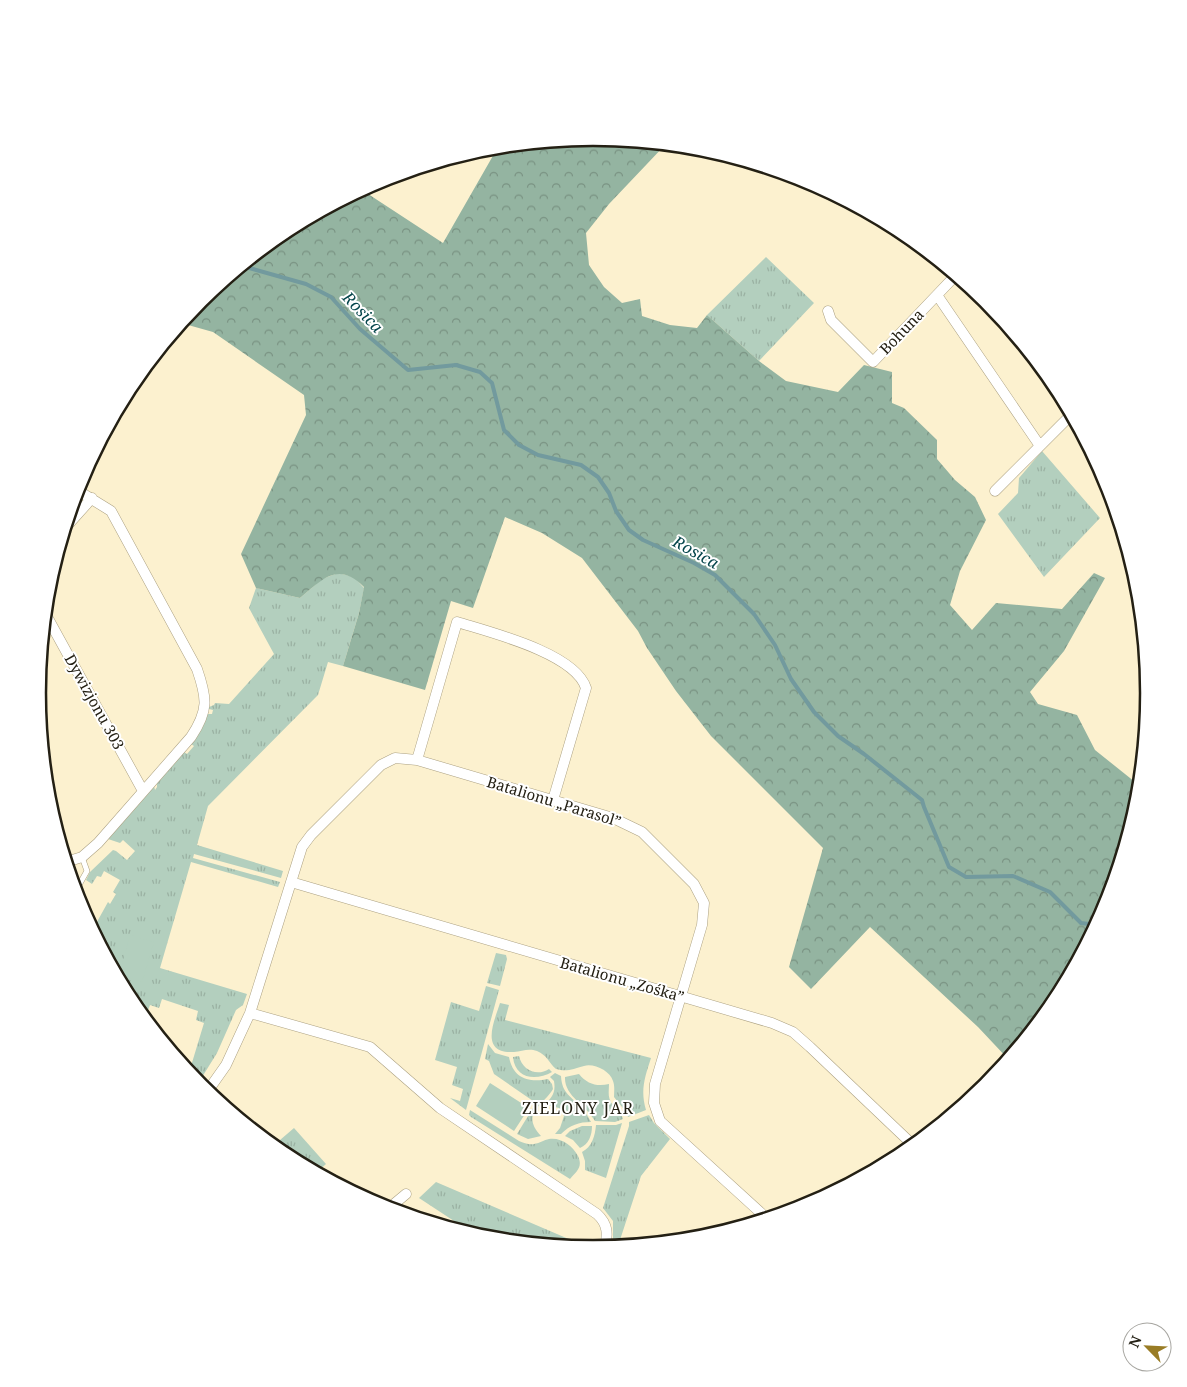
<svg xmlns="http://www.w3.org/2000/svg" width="1187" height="1387" viewBox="0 0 1187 1387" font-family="'Noto Serif',serif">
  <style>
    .grass { fill: url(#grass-tufts) }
    .forest { fill: url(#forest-crowns) }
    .pitch { fill: #b3cfbe }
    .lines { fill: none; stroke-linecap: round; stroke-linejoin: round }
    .stream { stroke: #729a9e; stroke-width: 4 }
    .lane-casing { stroke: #aca182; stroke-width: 6 }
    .street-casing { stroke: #aca182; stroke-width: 11 }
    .lane { stroke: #fff; stroke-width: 5 }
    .street { stroke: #fff; stroke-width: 10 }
    .labels { text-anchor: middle; stroke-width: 4; stroke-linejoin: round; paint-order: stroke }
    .street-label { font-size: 15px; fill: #242014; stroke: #fff }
    .water-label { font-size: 16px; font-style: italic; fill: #06464c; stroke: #fff }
    .neighbourhood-label { font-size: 16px; letter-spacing: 1px; fill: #242014; stroke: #fff }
    .rim { fill: none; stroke: #242014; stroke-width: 2.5 }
  </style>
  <defs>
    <pattern id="grass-tufts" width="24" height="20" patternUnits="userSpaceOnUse" patternTransform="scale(1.25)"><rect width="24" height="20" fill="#b3cfbe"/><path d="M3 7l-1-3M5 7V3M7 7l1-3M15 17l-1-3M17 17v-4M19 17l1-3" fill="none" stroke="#9ab1a2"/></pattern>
    <pattern id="forest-crowns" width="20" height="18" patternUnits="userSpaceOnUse" patternTransform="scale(1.25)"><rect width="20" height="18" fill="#94b4a1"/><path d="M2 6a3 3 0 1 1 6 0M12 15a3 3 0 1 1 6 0" fill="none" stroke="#799282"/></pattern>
  </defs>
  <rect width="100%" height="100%" fill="#fcf1cf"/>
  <path class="grass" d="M 766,257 L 814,303 L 759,361 L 707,315 Z
    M 1042,451 L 1100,518 L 1044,577 L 998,514 L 1018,493 L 1019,478 Z
    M 338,573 L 354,577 L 364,588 L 359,613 L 343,666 L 328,662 L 318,695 L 208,806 L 197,845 L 283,871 L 281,878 L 194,854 L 193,858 L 280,882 L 278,887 L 191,862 L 160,968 L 247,994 L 243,1005 L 236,1010 L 217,1053 L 199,1082 L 196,1082 L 183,1065 L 191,1066 L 204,1023 L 196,1020 L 198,1011 L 162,999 L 159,1008 L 150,1005 L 145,1019 L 131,1002 L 94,933 L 95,931 L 93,929 L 108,902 L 110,904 L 116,894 L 113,892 L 120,880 L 104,871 L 101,877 L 97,876 L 92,884 L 86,880 L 90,872 L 113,850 L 116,851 L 127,860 L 135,851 L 123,840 L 120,843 L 108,839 L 154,786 L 155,790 L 157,787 L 157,783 L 184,752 L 187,754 L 194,746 L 191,744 L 207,714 L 212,714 L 213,710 L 209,709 L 209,707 L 214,705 L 215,703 L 229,704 L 274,654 L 249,608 L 256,588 L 300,598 L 322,579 Z
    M 496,953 L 506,955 L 507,959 L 500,986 L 487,983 Z
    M 486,986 L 499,990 L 466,1110 L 450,1098 L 460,1101 L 463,1089 L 452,1085 L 457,1067 L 435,1060 L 451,1002 L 479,1011 Z
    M 500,1003 L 509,1005 L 505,1020 L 651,1058 C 645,1077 640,1090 646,1110 L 628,1117 L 626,1112 L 614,1097 C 614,1092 615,1086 613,1081 C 610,1071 594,1063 584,1066 C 573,1069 567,1072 556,1069 C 549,1063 547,1055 537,1051 C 529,1048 522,1051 514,1052 C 479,1054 494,1022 500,1003 Z
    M 488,1044 L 495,1053 L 509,1057 C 513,1078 528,1083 548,1079 L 552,1084 L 553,1089 C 543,1106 520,1113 541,1136 L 528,1139 L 517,1134 L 536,1103 L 494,1074 L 489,1061 L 485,1059 Z
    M 519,1056 C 522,1070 537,1077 549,1069 L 552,1072 C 536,1081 515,1079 513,1057 Z
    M 555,1073 L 561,1076 C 562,1094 571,1096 582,1108 C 586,1112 588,1117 591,1122 C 579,1122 570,1125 561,1134 L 555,1134 L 560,1128 L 564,1116 L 559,1108 L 551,1106 L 543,1106 C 552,1098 556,1093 554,1081 L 550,1077 Z
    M 579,1074 C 587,1084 597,1087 609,1084 C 609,1091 607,1098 613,1105 C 617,1110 621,1111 623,1119 L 615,1122 L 595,1121 C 586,1105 564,1096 565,1077 Z
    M 470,1110 L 519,1141 C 524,1143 529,1145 534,1144 C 540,1143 544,1140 549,1139 C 561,1137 573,1146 578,1156 C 583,1167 577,1171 570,1179 L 471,1117 L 469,1115 Z
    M 649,1115 L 654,1123 L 670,1139 L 641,1176 L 618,1246 L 613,1244 L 613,1221 L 603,1208 L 629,1126 L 629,1122 Z
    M 622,1123 L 606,1178 L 585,1170 L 585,1161 L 582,1152 C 592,1147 595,1136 596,1125 L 616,1125 Z
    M 582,1126 L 592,1126 C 592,1135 589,1144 580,1148 L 573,1140 L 565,1136 L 570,1131 Z
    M 294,1128 L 326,1164 L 316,1173 L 284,1156 L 273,1146 Z
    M 436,1182 L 592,1249 L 485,1239 L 446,1227 L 454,1221 L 419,1198 Z"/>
  <path class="forest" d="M 594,138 L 665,145 L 609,204 L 586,233 L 589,265 L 604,287 L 622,303 L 640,299 L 642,316 L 670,325 L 697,328 L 707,315 L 759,361 L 786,381 L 838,392 L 864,365 L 892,372 L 892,403 L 904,408 L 937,440 L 937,459 L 955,480 L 975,497 L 986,520 L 960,571 L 950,605 L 972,630 L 996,603 L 1062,609 L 1094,573 L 1105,578 L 1064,651 L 1030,692 L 1038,704 L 1077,715 L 1095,750 L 1140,786 L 1139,802 L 1107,907 L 1056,1003 L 1009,1060 L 978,1027 L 870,927 L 811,989 L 789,967 L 823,848 L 711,736 L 676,691 L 647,648 L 638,631 L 582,558 L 542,533 L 505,517 L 473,608 L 451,601 L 425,690 L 343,666 L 359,613 L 364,587 C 338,561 323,579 300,598 L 256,588 L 241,554 L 306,415 L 304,395 L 213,332 L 181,323 L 201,300 L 285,231 L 362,190 L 443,243 L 498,147 Z"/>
  <path class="pitch" d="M 130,935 L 154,942 L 142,982 L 119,975 Z
    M 490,1083 L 529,1108 L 514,1131 L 476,1106 Z"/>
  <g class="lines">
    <path class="stream" d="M 242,266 L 306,284 L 331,297 L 360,329 L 408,370 L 456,365 L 480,372 L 492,383 L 504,430 L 519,445 L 538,455 L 581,465 L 598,477 L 609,493 L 616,511 L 629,530 L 643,540 L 694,563 L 715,575 L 754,614 L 775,645 L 791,679 L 814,712 L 838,736 L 864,754 L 922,800 L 924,807 L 949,867 L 966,877 L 1013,876 L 1050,892 L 1081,923 L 1097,925"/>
    <defs>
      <path id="lane" d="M 75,892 L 87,871 L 82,857"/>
      <path id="street" d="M 937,295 L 1040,446
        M 828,311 L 831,320 L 873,362 L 956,275
        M 995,491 L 1072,414
        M 66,527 L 92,498
        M 45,613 L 143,791
        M 417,760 L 457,622 C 489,632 575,653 586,688 L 553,800
        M 66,862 L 82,857 L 98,843 L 191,737 C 209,710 207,698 197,669 L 111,511 L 77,490
        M 291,882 L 772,1023 L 793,1032 L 810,1047 L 914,1146
        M 250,1013 L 370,1047 L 440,1108 L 597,1214 C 608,1224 608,1234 605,1248
        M 207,1092 L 226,1065 L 250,1013 L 302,847 L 311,835 L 381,765 L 395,758 L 417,760 L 613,818 L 642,832 L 694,884 L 704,903 L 702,925 L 655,1084 L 654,1103 L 660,1121 L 761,1213 L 765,1220
        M 388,1209 L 406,1194"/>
    </defs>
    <use href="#lane" class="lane-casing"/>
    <use href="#street" class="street-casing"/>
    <use href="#lane" class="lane"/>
    <use href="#street" class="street"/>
  </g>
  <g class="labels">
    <g class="street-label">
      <text transform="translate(902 332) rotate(-46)" y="5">Bohuna</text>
      <text transform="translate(94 702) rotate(61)" y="5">Dywizjonu 303</text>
      <text transform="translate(554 802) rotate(17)" y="5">Batalionu „Parasol”</text>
      <text transform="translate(622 980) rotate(16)" y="5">Batalionu „Zośka”</text>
    </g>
    <g class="water-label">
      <text transform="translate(363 312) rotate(46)" y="6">Rosica</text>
      <text transform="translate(696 552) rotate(29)" y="6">Rosica</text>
    </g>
    <g class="neighbourhood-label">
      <text x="578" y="1114">ZIELONY JAR</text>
    </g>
  </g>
  <path d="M0 0H1187V1387H0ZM46 693a547 547 0 1 1 1094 0a547 547 0 1 1-1094 0Z" fill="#fff" fill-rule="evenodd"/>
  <path class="rim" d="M46 693a547 547 0 1 1 1094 0a547 547 0 1 1-1094 0Z"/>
  <g transform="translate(1147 1347) rotate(294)"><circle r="24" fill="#ffffff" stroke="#a7a6a1"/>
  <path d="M0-4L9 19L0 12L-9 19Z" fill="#997c25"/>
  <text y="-8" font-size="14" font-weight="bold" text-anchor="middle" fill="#242014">N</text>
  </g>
</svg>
